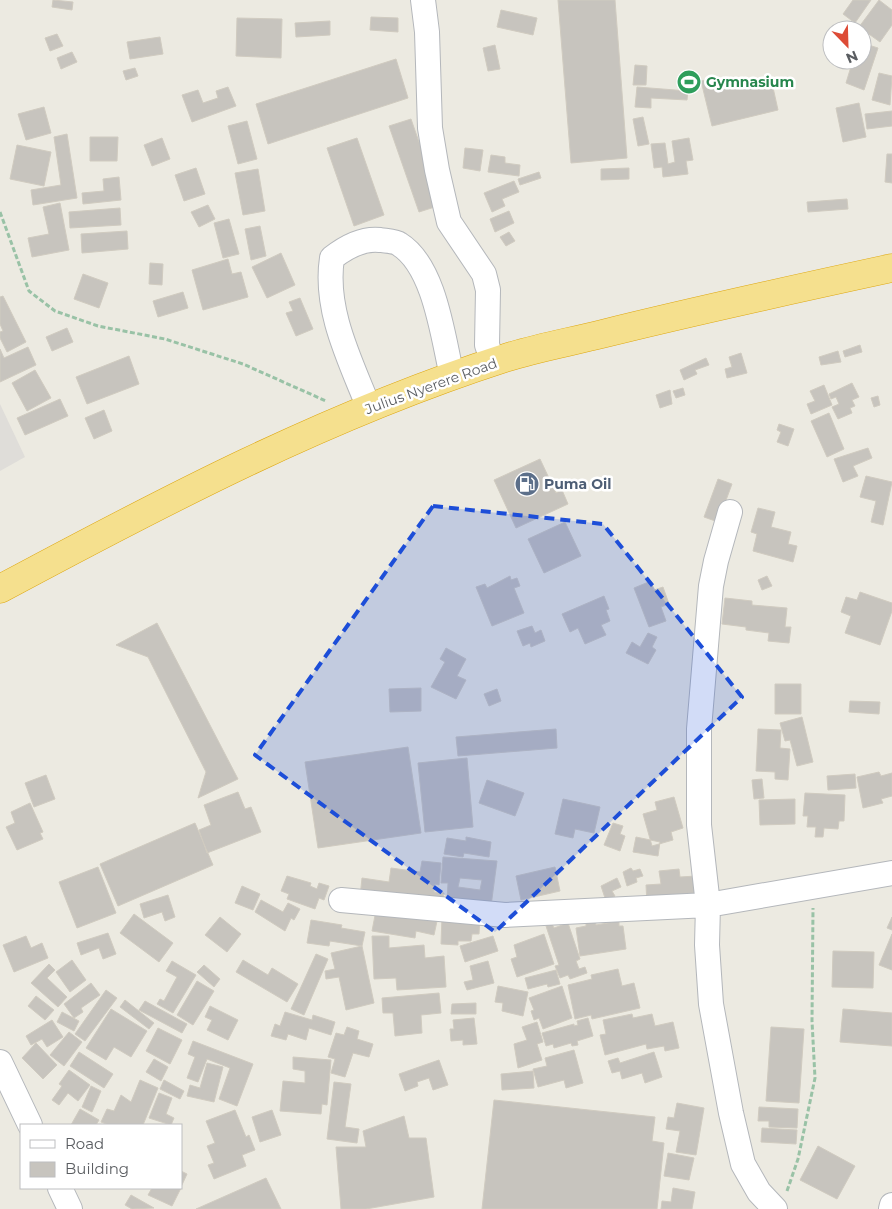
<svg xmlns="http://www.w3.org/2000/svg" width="892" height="1209" viewBox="0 0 892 1209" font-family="Montserrat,sans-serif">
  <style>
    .industrial { fill: #dfddd9 }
    .building { fill: #c7c4be; stroke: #d0cbc0; fill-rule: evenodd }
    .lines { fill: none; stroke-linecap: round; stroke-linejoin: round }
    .minor-casing { stroke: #b4b7bb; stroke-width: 26 }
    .highway-casing { stroke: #dda60f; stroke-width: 29 }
    .path { stroke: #99c2a6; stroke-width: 3; stroke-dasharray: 5 2.5; stroke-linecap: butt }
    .minor { stroke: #fff; stroke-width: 24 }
    .highway { stroke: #f5e08e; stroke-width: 28 }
    .marked { fill: #1d4ed8; fill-opacity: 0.2; stroke: #1d4ed8; stroke-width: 4; stroke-dasharray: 10 6; stroke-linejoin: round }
    .labels { text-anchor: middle; stroke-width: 5; stroke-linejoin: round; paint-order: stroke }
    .leisure-label { font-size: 14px; font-weight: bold; fill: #27864d; stroke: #fff; text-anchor: start }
    .street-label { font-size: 14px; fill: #5a5d61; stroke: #fff }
    .service-label { font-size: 14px; font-weight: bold; fill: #4e5e75; stroke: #fff; text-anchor: start }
  </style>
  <rect width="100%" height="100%" fill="#eceae1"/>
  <path class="industrial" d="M 0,404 L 25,457 L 0,471 Z"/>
  <path class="building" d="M 53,0 L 73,2 L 72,10 L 52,7 Z
    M 558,0 L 615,0 L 627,158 L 571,163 Z
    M 853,0 L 871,0 L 855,23 L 843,14 Z
    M 879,0 L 892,10 L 892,25 L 880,42 L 859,27 Z
    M 501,10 L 537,18 L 533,35 L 497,27 Z
    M 371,17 L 398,18 L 398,32 L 370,30 Z
    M 237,18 L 282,19 L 281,58 L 236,56 Z
    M 330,21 L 330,35 L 296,37 L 295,23 Z
    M 57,34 L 63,46 L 50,51 L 45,38 Z
    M 160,37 L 163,54 L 130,59 L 127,42 Z
    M 862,43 L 878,48 L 864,90 L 846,83 L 853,60 L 862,60 Z
    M 495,45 L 500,69 L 488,71 L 483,48 Z
    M 72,52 L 77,62 L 61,69 L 57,58 Z
    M 396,59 L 408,98 L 268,144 L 256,104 Z
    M 635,65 L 647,66 L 646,85 L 633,85 Z
    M 135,68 L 138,76 L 126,80 L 123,71 Z
    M 879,73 L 892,76 L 890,105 L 872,100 Z
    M 720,77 L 722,87 L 745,81 L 748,89 L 772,83 L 778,110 L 712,126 L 701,81 Z
    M 228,87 L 236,106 L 192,122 L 182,95 L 198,90 L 203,103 L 218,98 L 216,91 Z
    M 637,87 L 688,91 L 687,100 L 651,98 L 651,108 L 635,107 Z
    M 859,103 L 866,137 L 843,142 L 836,108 Z
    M 44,107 L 51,133 L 26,140 L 18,114 Z
    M 892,111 L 892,126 L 867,129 L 865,114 Z
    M 643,117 L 649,144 L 638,146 L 633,119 Z
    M 411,119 L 441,205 L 419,212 L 389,126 Z
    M 247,121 L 257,159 L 238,164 L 228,126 Z
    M 67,134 L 77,198 L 33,205 L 31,190 L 61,185 L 54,137 Z
    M 90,137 L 118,137 L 117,161 L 90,161 Z
    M 162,138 L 170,159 L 152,166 L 144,145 Z
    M 357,138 L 384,215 L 354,226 L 327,148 Z
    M 689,138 L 693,160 L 686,161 L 688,174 L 663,177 L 662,167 L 654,168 L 651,144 L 665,143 L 668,164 L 675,162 L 672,141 Z
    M 17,145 L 51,152 L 44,186 L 10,179 Z
    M 465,148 L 483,150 L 480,171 L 463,168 Z
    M 887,154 L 892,154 L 892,183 L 885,182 Z
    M 491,155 L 505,157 L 505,163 L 520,165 L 519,176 L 488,172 Z
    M 196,168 L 205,194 L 184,201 L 175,175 Z
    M 629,168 L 629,179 L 601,180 L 601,169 Z
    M 258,169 L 265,211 L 243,215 L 235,173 Z
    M 539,172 L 541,178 L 520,185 L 518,179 Z
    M 119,177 L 121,200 L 83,204 L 82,193 L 104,191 L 103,179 Z
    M 514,181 L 519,192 L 502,199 L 505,206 L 492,212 L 484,193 Z
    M 847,199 L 848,209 L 808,212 L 807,202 Z
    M 60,203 L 69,250 L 32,257 L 28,238 L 49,234 L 43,207 Z
    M 208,205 L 215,219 L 199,227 L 191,212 Z
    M 120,208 L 121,225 L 70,228 L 69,212 Z
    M 509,211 L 514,223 L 495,232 L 490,219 Z
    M 229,219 L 239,254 L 223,258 L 214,223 Z
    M 260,226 L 266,256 L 251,260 L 245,229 Z
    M 127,231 L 128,249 L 82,253 L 81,234 Z
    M 509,232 L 515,241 L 506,246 L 500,237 Z
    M 281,253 L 295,285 L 267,298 L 252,267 Z
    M 228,259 L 232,274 L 241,272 L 248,297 L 203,310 L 192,270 Z
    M 150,263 L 163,264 L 162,285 L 149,284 Z
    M 83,274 L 108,283 L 99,308 L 74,299 Z
    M 183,292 L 188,308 L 158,317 L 153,301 Z
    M 3,296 L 26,342 L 7,352 L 0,338 L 0,332 L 3,331 L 0,324 L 0,297 Z
    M 300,298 L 313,329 L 296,336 L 286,313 L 293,311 L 289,302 Z
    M 67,328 L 73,342 L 52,351 L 46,337 Z
    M 860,345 L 862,352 L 845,357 L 843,351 Z
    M 28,347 L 36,365 L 0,382 L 0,349 L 4,358 Z
    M 838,351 L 841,362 L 821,365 L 819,357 Z
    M 741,353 L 747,373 L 727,378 L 725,369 L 732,367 L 729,357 Z
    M 129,356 L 139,384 L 87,404 L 76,377 Z
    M 706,358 L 709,365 L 695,370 L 697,374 L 684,380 L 680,370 Z
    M 35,370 L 51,398 L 27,411 L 12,383 Z
    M 852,383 L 859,397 L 852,400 L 855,406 L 850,408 L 852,413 L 838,419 L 832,407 L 839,404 L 836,397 L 831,399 L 829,394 Z
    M 824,385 L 832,405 L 811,414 L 807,404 L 815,401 L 810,391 Z
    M 683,388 L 685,395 L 676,398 L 673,391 Z
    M 670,390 L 672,404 L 660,408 L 656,395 Z
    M 878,396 L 880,405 L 874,407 L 871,398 Z
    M 60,399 L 68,416 L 25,435 L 17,418 Z
    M 104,410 L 112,431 L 94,439 L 85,418 Z
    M 829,413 L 844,449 L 827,457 L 811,421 Z
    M 779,424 L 794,429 L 788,446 L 777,442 L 781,432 L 777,430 Z
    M 868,448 L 872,458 L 853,466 L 858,476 L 843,482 L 834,459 Z
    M 540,459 L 556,493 L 562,490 L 568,504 L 516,528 L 494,480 Z
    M 866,476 L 892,482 L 883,525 L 871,522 L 876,501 L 860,497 Z
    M 718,479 L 732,484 L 718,522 L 704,517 Z
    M 758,508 L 775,512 L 771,527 L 791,532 L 788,544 L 797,546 L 793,562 L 753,551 L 757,534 L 751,532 Z
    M 565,522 L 581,556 L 544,573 L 528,539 Z
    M 510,576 L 511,580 L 517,578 L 520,586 L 514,588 L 524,613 L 492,626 L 476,587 L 485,584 L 487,588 Z
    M 767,576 L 772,586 L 762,590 L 758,580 Z
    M 651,581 L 654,590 L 663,587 L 669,604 L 661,607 L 666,621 L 649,627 L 634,588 Z
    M 860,592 L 892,603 L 892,611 L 880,645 L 845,633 L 851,616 L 841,612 L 846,597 L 857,600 Z
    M 604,596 L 609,609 L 606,610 L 610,621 L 601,625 L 606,635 L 585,644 L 578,628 L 570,632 L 562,614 Z
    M 725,598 L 752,601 L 752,605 L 787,608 L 785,627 L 791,627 L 789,643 L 768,641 L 769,633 L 746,630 L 746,627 L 722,624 Z
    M 157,623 L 238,779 L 198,798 L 206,772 L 148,657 L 116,645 Z
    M 532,626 L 535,633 L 541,630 L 545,641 L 531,647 L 530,643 L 523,646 L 517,631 Z
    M 648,633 L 657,637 L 652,647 L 656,650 L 648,664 L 626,653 L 632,642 L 640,647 Z
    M 446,648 L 466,659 L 457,676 L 466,680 L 456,699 L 431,687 L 445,662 L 440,659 Z
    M 775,684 L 801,684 L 801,714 L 775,714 Z
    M 421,688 L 421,711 L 390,712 L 389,689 Z
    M 497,689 L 501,701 L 489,706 L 484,694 Z
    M 850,701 L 880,702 L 879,714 L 849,712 Z
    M 802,717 L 813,762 L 797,766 L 790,740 L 785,741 L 780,723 Z
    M 556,729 L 557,748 L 458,756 L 456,737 Z
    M 758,729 L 781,730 L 780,748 L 790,749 L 788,780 L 775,779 L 775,772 L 756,771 Z
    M 408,747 L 421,833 L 318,848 L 305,762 Z
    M 467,758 L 473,827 L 425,832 L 418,763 Z
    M 879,772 L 881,776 L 892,773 L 892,796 L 881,799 L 883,803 L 863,808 L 857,777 Z
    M 855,774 L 856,788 L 828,790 L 827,776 Z
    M 46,775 L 55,799 L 34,807 L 25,783 Z
    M 762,779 L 764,798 L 754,799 L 752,780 Z
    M 487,780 L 524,793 L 515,816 L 479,803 Z
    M 238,792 L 245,809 L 251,807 L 261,832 L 207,853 L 199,830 L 211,825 L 204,805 Z
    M 805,793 L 845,795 L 844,821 L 839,821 L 838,829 L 824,828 L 823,837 L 815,837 L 816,827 L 807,827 L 808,816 L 803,816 Z
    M 674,797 L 683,828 L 671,832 L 673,840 L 652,846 L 643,814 L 657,810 L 655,802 Z
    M 563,799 L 600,807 L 594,833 L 575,829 L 573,838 L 555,834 Z
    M 795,799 L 795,824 L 760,825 L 759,800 Z
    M 30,803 L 43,832 L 40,833 L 43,839 L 17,850 L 6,827 L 15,823 L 11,812 Z
    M 195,823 L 213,865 L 118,906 L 100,864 Z
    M 613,823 L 623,826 L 620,834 L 625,836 L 620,851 L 604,845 Z
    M 466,837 L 491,842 L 489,857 L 464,853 L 463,857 L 444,854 L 447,838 L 466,841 Z
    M 636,837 L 660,842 L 658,856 L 633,852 Z
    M 443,857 L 497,861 L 491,906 L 447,902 L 448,883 L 441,883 ZM 460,878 L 482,880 L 480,890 L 458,887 Z
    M 422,861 L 441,863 L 439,885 L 435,884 L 434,892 L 444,893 L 442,907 L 360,897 L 362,878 L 389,882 L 391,868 L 420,872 Z
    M 98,867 L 116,913 L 77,928 L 59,882 Z
    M 555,867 L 560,891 L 521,900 L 516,876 Z
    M 631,868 L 633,871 L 640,869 L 643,876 L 636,878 L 637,882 L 627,886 L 623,872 Z
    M 679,869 L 680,877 L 696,876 L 698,899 L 647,904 L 646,885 L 661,884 L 659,871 Z
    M 287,876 L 311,883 L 310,886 L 317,889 L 319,883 L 329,886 L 324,900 L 319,898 L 315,909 L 287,899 L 289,894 L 281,891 Z
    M 617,878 L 621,887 L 612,891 L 615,896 L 606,901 L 601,886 Z
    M 242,886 L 260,894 L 253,910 L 235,903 Z
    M 168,895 L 175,917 L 165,921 L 162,912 L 144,918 L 140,904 Z
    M 261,900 L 283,912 L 288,903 L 300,909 L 294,920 L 291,918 L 285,931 L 255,912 Z
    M 377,905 L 439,912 L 434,935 L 416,931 L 415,938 L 372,931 Z
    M 134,914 L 173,943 L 159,962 L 120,933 Z
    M 442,916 L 480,917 L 479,934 L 472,934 L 471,941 L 458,941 L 458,945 L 441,944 Z
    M 220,917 L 241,934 L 227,952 L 205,935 Z
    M 892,917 L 892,930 L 887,928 Z
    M 311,920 L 342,925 L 341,928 L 365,932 L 362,946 L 330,941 L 329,946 L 307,943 Z
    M 595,920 L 596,925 L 619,921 L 619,926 L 623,926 L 626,949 L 580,956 L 576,928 L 586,926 L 586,922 Z
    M 568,923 L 580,959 L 576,961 L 579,969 L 585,967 L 587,973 L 570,979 L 568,975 L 560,978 L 555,966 L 559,965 L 546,926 L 552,924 L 554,928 Z
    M 108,933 L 116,954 L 103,959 L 99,948 L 81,955 L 77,943 Z
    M 544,934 L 554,964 L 517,977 L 511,959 L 517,957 L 514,945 Z
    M 892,934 L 892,970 L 879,965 Z
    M 26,936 L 31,948 L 42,943 L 48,958 L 14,972 L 3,945 Z
    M 372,936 L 389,936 L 389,948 L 424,945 L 425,958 L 444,956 L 446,987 L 397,990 L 396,978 L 374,979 Z
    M 493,936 L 498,951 L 465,962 L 460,946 Z
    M 362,946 L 374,1003 L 346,1010 L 339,977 L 326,979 L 325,971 L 335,969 L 331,953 Z
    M 833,951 L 874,952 L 873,988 L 832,987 Z
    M 316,954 L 328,959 L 304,1015 L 291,1009 Z
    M 72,960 L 86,980 L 70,992 L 56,972 Z
    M 243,960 L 268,975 L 272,968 L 298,984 L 287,1002 L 236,972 Z
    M 172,961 L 196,975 L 173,1013 L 157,1004 L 160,999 L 164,1001 L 177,977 L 166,971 Z
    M 488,961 L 494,983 L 467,990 L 464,982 L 473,980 L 470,966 Z
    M 49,964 L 55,970 L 47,978 L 67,997 L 58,1007 L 31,983 Z
    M 204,965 L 220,979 L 214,987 L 197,972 Z
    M 618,969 L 622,986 L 634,983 L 640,1008 L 592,1019 L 591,1015 L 575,1019 L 568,985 L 592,979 L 591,975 Z
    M 556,970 L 560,984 L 548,987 L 547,984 L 528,989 L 525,978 Z
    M 197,981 L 214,991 L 193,1025 L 177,1015 Z
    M 91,983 L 100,995 L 81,1008 L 83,1012 L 74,1018 L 64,1004 Z
    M 498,986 L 528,992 L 523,1016 L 502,1011 L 503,1003 L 495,1002 Z
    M 562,986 L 572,1018 L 543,1029 L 539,1018 L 534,1020 L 531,1011 L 534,1010 L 529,998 Z
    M 106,990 L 117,998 L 85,1041 L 75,1034 Z
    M 439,993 L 441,1013 L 421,1015 L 422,1033 L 395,1036 L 393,1013 L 383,1013 L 382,998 Z
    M 36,996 L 54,1010 L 45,1020 L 28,1006 Z
    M 125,1000 L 154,1023 L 149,1029 L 120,1007 Z
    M 145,1001 L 187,1024 L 182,1033 L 139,1010 Z
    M 476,1003 L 476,1014 L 451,1014 L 452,1004 Z
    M 210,1006 L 238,1020 L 228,1040 L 207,1030 L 212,1020 L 205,1017 Z
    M 111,1009 L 147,1031 L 131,1057 L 114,1047 L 106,1060 L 86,1048 Z
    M 843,1009 L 892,1013 L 892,1046 L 840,1042 Z
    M 62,1012 L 79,1021 L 74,1031 L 57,1022 Z
    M 285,1012 L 312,1020 L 313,1015 L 335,1022 L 331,1035 L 309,1028 L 306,1040 L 288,1034 L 286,1040 L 271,1036 L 275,1024 L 280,1026 Z
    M 632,1014 L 633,1018 L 652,1014 L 655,1026 L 673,1022 L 679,1048 L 665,1051 L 664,1046 L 647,1049 L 646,1044 L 605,1055 L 600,1035 L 606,1034 L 603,1020 Z
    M 474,1018 L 477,1044 L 463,1045 L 463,1040 L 451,1041 L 450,1029 L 454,1029 L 453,1020 Z
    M 588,1018 L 593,1036 L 577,1041 L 578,1045 L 572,1046 L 571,1043 L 554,1048 L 553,1044 L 546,1046 L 542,1033 L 574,1024 L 574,1026 L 578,1025 L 577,1021 Z
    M 52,1020 L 63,1037 L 47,1047 L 42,1039 L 31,1045 L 26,1036 Z
    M 537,1022 L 543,1042 L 537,1044 L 542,1060 L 518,1068 L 514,1044 L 527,1040 L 522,1027 Z
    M 347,1027 L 359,1031 L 357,1039 L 373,1044 L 369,1057 L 353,1053 L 345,1077 L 331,1073 L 335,1059 L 328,1057 L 336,1033 L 344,1035 Z
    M 771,1027 L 804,1029 L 799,1103 L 766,1101 Z
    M 158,1028 L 182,1040 L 170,1064 L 146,1051 Z
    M 69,1032 L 82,1042 L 64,1066 L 50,1055 Z
    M 193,1041 L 253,1064 L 237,1106 L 219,1099 L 230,1068 L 207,1059 L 198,1082 L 187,1078 L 195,1057 L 188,1054 Z
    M 36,1043 L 57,1065 L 43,1079 L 22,1058 Z
    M 574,1050 L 583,1083 L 566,1088 L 564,1080 L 538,1087 L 533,1069 L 547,1066 L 545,1058 Z
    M 79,1052 L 113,1074 L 104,1088 L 70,1066 Z
    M 654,1052 L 662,1077 L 645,1083 L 642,1073 L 622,1079 L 620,1071 L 612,1073 L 608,1061 L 618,1058 L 620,1063 Z
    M 293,1057 L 331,1060 L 327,1105 L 322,1104 L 321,1114 L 280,1111 L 283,1081 L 305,1083 L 305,1071 L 293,1069 Z
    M 154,1059 L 168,1067 L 161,1081 L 146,1072 Z
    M 439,1060 L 448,1085 L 433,1090 L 429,1078 L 417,1082 L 418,1086 L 405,1091 L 399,1074 Z
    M 207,1063 L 223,1067 L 214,1102 L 187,1096 L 190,1085 L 200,1088 Z
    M 69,1070 L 90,1085 L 78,1101 L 68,1093 L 59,1105 L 52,1100 L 62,1086 L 59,1084 Z
    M 533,1071 L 534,1088 L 502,1090 L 501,1074 Z
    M 140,1080 L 158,1088 L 143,1125 L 109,1125 L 101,1122 L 107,1109 L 114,1111 L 121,1095 L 131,1102 Z
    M 164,1080 L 184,1091 L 180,1099 L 160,1089 Z
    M 334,1082 L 351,1084 L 345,1127 L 359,1129 L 357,1143 L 327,1139 Z
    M 91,1086 L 101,1091 L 92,1112 L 82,1107 Z
    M 159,1093 L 172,1098 L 166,1114 L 174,1118 L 171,1125 L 149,1118 Z
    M 494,1100 L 655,1117 L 652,1141 L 664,1143 L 657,1209 L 482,1209 Z
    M 677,1103 L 704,1108 L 696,1155 L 676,1152 L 680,1131 L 666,1129 L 668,1117 L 674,1118 Z
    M 759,1107 L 798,1109 L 797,1128 L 769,1127 L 769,1121 L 758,1121 Z
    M 80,1109 L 99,1120 L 96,1125 L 71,1125 Z
    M 235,1110 L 246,1137 L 249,1135 L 255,1150 L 242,1155 L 246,1166 L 214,1179 L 208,1165 L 214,1163 L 207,1146 L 215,1143 L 206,1121 Z
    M 272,1110 L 281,1135 L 260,1142 L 252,1117 Z
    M 404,1116 L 409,1138 L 426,1138 L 434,1197 L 366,1209 L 341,1209 L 336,1147 L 366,1147 L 363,1131 Z
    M 762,1128 L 797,1130 L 796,1144 L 761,1142 Z
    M 818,1146 L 855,1166 L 837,1199 L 800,1180 Z
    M 668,1153 L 694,1158 L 689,1180 L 664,1176 Z
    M 181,1171 L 187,1174 L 181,1187 Z
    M 266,1178 L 281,1209 L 196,1209 Z
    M 152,1188 L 181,1188 L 172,1206 L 148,1195 Z
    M 673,1188 L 695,1192 L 692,1209 L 661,1209 L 662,1201 L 671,1202 Z
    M 131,1195 L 154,1208 L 132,1209 L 125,1205 Z"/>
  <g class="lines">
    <defs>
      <path id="minor" d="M 423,0 L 427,32 L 430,128 L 437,170 L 449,222 L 484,274 L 488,290 L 487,345 L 493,362
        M 369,408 C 350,360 324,310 332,258 C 346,247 362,238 380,240 C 386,241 395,241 399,244 C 435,266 443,338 452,376
        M 730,512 L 716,561 L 711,586 L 699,729 L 699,825 L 708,905 L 707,945 L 711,1004 L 731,1113 L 743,1164 L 759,1192 L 775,1209
        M 341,900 L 505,915 L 708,905 L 892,873
        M 0,1062 L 30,1125
        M 60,1188 L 70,1209
        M 891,1209 L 892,1205"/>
      <path id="highway" d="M 0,589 C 164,501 328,415 505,358 C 536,348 570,342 602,334 C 698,310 795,289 892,268"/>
    </defs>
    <use href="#minor" class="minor-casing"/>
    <use href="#highway" class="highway-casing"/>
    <path class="path" d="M 0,212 L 29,291 L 55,311 L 98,326 L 165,339 L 243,364 L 326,401
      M 787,1191 L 798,1159 L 815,1078 L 812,1021 L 813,908"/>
    <use href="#minor" class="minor"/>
    <use href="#highway" class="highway"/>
  </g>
  <path class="marked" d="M 433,506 L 603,524 L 742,697 L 495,932 L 255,755 Z"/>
  <defs>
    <symbol id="stadium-disc" viewBox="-11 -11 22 22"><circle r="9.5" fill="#2e9e5b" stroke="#fff"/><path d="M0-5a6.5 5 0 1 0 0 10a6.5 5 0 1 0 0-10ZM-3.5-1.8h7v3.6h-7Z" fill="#fff"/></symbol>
    <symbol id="fuel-disc" viewBox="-11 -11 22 22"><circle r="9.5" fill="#5c6f8a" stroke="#fff"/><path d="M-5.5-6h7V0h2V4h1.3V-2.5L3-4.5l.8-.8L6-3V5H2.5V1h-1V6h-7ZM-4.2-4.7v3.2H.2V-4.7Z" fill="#fff"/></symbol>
  </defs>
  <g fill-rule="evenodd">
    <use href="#stadium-disc" x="675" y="68" width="28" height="28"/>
    <use href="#fuel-disc" x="513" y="470" width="28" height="28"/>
  </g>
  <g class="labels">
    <g class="leisure-label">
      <text x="706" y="87">Gymnasium</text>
    </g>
    <g class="street-label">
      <text transform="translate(431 386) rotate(-20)" y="5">Julius Nyerere Road</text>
    </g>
    <g class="service-label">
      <text x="544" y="489">Puma Oil</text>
    </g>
  </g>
  <rect x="20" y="1124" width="162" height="65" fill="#ffffff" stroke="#bdbec0"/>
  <rect x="30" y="1140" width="25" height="8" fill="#ffffff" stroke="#bdbec0"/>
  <text x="65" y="1149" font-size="15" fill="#5a5d61">Road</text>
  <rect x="30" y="1162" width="25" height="15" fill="#c7c4be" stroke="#bdbec0"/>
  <text x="65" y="1174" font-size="15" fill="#5a5d61">Building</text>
  <g transform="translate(847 45) rotate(157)"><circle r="24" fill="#ffffff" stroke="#bdbec0"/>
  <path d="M0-4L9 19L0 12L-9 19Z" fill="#dd4b36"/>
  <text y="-8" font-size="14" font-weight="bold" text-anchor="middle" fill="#5a5d61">N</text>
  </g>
</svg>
